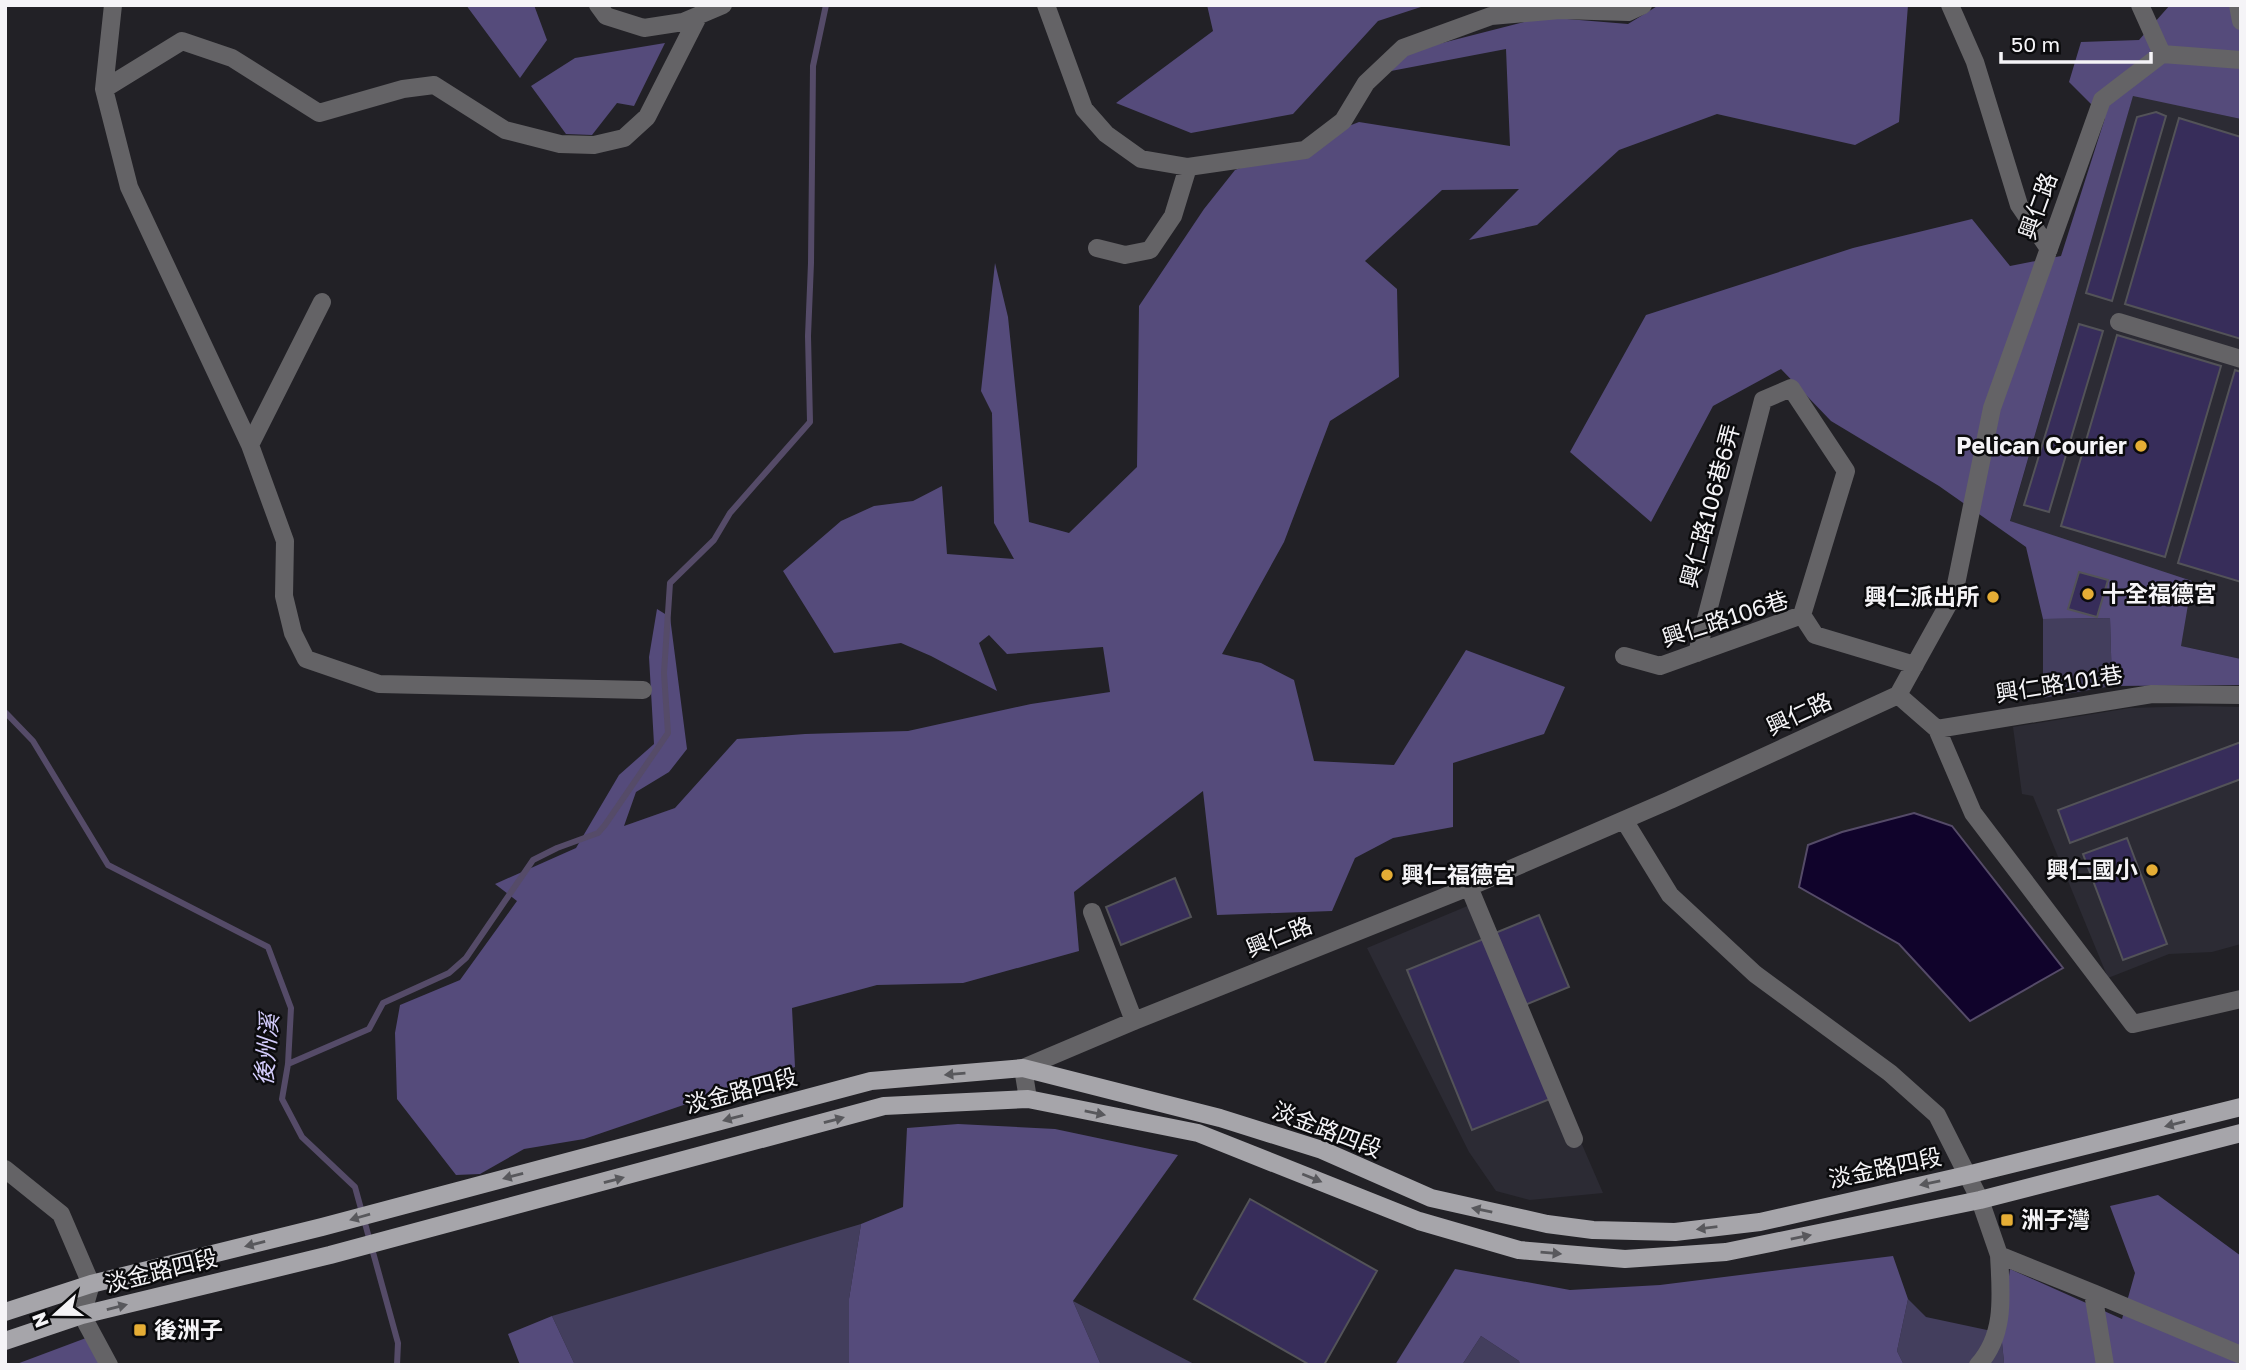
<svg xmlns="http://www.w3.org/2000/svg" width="2246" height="1370" viewBox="0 0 2246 1370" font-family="'Golos Text','Noto Sans TC',sans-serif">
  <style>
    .built { fill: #2c2b34 }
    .green { fill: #433e5d }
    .forest { fill: #554b7b }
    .water { fill: #10032b; stroke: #554b68; stroke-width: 2 }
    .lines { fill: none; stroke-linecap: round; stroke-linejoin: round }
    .stream { stroke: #554b68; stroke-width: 6 }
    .building { fill: #372d5a; stroke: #535358; stroke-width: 2 }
    .minor { stroke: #646366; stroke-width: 18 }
    .major { stroke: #a6a5aa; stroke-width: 18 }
    .oneway { fill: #58585c }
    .poi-dot { fill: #e5ad35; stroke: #0b0b0d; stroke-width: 2.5 }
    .labels { text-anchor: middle; stroke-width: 5; stroke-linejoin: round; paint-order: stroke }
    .street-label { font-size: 23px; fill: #f5f4f7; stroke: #0b0b0d }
    .poi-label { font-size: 23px; font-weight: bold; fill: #f5f4f7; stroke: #0b0b0d; text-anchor: start }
    .water-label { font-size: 24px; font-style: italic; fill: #d2cbfa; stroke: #0b0b0d }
  </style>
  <rect width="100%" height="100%" fill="#222126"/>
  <path class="built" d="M 2133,95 L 2241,119 L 2241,659 L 2181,646 L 2010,522 Z
    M 2200,706 L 2241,707 L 2241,944 L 2212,952 L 2169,954 L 2108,978 L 2033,796 L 2022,794 L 2013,727 L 2130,708 Z
    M 1477,902 L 1603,1193 L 1530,1200 L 1496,1191 L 1469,1152 L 1367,948 Z"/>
  <path class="green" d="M 2110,618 L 2112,686 L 2043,698 L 2043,619 Z
    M 861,1224 L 849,1299 L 849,1365 L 575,1365 L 552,1316 Z
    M 1908,1299 L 1926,1317 L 2001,1333 L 2004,1362 L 2001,1365 L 1904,1365 L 1897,1351 Z
    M 1073,1301 L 1196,1365 L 1101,1365 Z
    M 1481,1336 L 1519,1361 L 1520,1365 L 1462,1365 Z"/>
  <path class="forest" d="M 466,5 L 534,5 L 547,40 L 520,78 Z
    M 1207,5 L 1427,5 L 1378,21 L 1293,114 L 1191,133 L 1116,103 L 1213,31 Z
    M 1659,5 L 1908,5 L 1899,122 L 1855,145 L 1717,114 L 1619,150 L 1537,225 L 1469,240 L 1519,189 L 1442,190 L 1365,261 L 1397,289 L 1399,377 L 1330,421 L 1284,542 L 1222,654 L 1261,663 L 1294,680 L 1314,761 L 1394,765 L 1466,650 L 1565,687 L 1544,734 L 1453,763 L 1453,827 L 1393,838 L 1355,858 L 1332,911 L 1217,915 L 1203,791 L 1074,892 L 1079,951 L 963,983 L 877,985 L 792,1008 L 795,1067 L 584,1139 L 524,1149 L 480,1174 L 456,1175 L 397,1099 L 395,1033 L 400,1005 L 460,980 L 517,901 L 495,884 L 576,848 L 619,775 L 654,744 L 649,657 L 657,609 L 670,617 L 687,749 L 669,772 L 636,792 L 624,826 L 675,808 L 737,739 L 805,734 L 908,731 L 1031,704 L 1110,692 L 1103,647 L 1007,654 L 989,635 L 979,643 L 997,691 L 931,656 L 901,643 L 834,653 L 783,571 L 841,521 L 874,506 L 913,501 L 942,486 L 947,554 L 1014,559 L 994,523 L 992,413 L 981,391 L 995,263 L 1008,317 L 1029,522 L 1069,533 L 1137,467 L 1139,306 L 1204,209 L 1235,170 L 1359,122 L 1510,146 L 1506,49 L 1391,71 L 1407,52 L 1543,17 L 1628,24 Z
    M 2170,5 L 2241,5 L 2241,119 L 2133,96 L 2010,521 L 2192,581 L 2181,646 L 2241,659 L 2241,685 L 2112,686 L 2110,618 L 2043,619 L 2026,547 L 1939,486 L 1831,421 L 1781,369 L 1713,406 L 1651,522 L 1570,452 L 1646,315 L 1853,248 L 1972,219 L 2010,266 L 2061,256 L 2105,118 L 2069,82 L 2081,42 L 2139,40 Z
    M 665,43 L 634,106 L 617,103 L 592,135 L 566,134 L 531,86 L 575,58 Z
    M 958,1124 L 1055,1129 L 1178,1155 L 1073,1301 L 1101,1365 L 849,1365 L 849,1299 L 861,1224 L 903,1207 L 907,1128 Z
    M 2158,1195 L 2241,1256 L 2241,1365 L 2001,1365 L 2004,1362 L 2001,1333 L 2010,1269 L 2122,1319 L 2135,1273 L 2110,1206 Z
    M 1893,1256 L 1908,1299 L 1897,1351 L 1904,1365 L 1520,1365 L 1519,1361 L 1481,1336 L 1462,1365 L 1395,1365 L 1455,1269 L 1570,1290 L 1660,1285 Z
    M 552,1316 L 575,1365 L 520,1365 L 508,1334 Z
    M 86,1338 L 102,1365 L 14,1365 Z"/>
  <path class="water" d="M 1914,813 L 1952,826 L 2063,968 L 1970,1021 L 1899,944 L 1799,887 L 1808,845 L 1842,832 Z"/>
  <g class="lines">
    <path class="stream" d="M 5,712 L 33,741 L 108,865 L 268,947 L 291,1008 L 288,1064 L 282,1099 L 302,1137 L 355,1187 L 398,1343 L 397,1365
      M 288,1064 L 369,1029 L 383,1003 L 449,973 L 466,958 L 533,860 L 557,848 L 598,833 L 605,825 L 668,733 L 664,673 L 670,583 L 714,540 L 730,513 L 810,422 L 808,336 L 811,263 L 813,66 L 826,5"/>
  </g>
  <path class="building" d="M 2156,112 L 2166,116 L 2112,301 L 2086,293 L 2137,117 Z
    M 2179,118 L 2241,137 L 2241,339 L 2125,304 Z
    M 2079,324 L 2103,331 L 2049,512 L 2024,505 Z
    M 2117,335 L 2221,366 L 2165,557 L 2061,526 Z
    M 2235,370 L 2241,372 L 2241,582 L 2178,563 Z
    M 2079,572 L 2108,580 L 2097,617 L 2068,609 Z
    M 2241,742 L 2241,779 L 2070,843 L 2058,810 Z
    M 2127,838 L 2167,944 L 2123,960 L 2083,854 Z
    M 1175,878 L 1191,917 L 1121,945 L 1106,907 Z
    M 1539,915 L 1569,987 L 1525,1005 L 1495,933 Z
    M 1486,938 L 1550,1099 L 1472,1130 L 1407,970 Z
    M 1250,1199 L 1377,1271 L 1324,1365 L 1310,1365 L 1194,1299 Z"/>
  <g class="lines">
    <path class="minor" d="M 113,5 L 104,89 L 129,187 L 250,445 L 285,541 L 284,596 L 293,633 L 306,659 L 379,684 L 643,690
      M 598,5 L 606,16 L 644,28 L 683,22 L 723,5
      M 1046,5 L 1084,109 L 1106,134 L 1141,159 L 1188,167 L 1305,150 L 1343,121 L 1366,83 L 1403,48 L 1491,16 L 1560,10 L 1628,12 L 1643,5
      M 1950,5 L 1975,62 L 2019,205 L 2049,249
      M 2140,5 L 2162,54
      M 2238,5 L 2241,21
      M 104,89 L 182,41 L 232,58 L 319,113 L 403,89 L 434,85 L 505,130 L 560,144 L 594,145 L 624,138 L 647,117 L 699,15
      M 1097,248 L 1125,255 L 1150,250 L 1173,216 L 1188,167
      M 2119,322 L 2241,359
      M 250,445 L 322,302
      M 1697,653 L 1763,400 L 1791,388 L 1846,471 L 1802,615
      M 1624,656 L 1660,666 L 1802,615 L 1815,635 L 1915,665
      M 1898,695 L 1937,729 L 2152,694 L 2241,695
      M 1937,729 L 1973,813 L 2133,1024 L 2241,999
      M 1624,820 L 1670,895 L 1755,974 L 1890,1073 L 1937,1115 L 1980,1200 L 1999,1255 L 2093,1293 L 2105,1365
      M 1469,887 L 1574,1139
      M 1092,912 L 1134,1021
      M 1028,1099 L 1023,1068 L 1134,1021 L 1469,887 L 1670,800 L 1898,695 L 1954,594 L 1992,408 L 2102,100 L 2162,54 L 2241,60
      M 5,1169 L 61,1214 L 91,1284 L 82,1315 L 109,1365
      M 2093,1293 L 2241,1355
      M 1978,1365 C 2006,1334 2001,1294 1999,1255"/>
    <path class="major" d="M 5,1312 L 91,1284 L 322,1227 L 871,1081 L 1023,1068 L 1220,1118 L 1322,1150 L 1431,1198 L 1547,1224 L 1593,1230 L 1675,1232 L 1760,1222 L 1967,1175 L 2241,1107
      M 5,1341 L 82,1315 L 330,1255 L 884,1106 L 1028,1099 L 1198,1133 L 1419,1221 L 1519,1250 L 1625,1259 L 1726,1252 L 1980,1200 L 2241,1133"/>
  </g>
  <defs><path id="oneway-solid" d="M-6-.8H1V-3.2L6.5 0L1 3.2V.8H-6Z" transform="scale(1.75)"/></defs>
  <g class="oneway">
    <use href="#oneway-solid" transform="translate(955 1074) rotate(175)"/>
    <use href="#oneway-solid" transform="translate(1095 1113) rotate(11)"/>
    <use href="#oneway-solid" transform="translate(733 1118) rotate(165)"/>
    <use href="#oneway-solid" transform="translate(834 1120) rotate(-15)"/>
    <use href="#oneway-solid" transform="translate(2175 1124) rotate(166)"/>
    <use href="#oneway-solid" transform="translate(513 1176) rotate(165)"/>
    <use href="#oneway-solid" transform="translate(1312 1178) rotate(22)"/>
    <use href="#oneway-solid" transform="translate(614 1180) rotate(-15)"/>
    <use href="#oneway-solid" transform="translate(1930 1183) rotate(168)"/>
    <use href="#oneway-solid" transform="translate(1482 1210) rotate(-168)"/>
    <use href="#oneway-solid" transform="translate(360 1217) rotate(164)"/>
    <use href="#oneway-solid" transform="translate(1707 1228) rotate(173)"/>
    <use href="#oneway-solid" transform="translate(1801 1237) rotate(-12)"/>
    <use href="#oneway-solid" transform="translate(255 1244) rotate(166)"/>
    <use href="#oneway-solid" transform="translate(1551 1253) rotate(5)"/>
    <use href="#oneway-solid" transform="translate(117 1307) rotate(-14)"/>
  </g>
  <g class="poi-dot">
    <circle cx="2141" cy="446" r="7"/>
    <circle cx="2088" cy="594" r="7"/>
    <circle cx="1993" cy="597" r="7"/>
    <circle cx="2152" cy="870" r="7"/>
    <circle cx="1387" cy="875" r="7"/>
    <rect x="2000" y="1213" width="14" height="14" rx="3.5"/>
    <rect x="133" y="1323" width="14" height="14" rx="3.5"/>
  </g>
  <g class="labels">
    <g class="street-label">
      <text transform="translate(2038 206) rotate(-70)" y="8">興仁路</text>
      <text transform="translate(1710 506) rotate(-75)" y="8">興仁路106巷6弄</text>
      <text transform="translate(1725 619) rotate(-18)" y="8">興仁路106巷</text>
      <text transform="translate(2059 684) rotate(-9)" y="8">興仁路101巷</text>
      <text transform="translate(1799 714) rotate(-25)" y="8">興仁路</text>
      <text transform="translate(1279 937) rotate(-22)" y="8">興仁路</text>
      <text transform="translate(741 1091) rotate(-15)" y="8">淡金路四段</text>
      <text transform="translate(1327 1130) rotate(21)" y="8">淡金路四段</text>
      <text transform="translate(1885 1168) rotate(-12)" y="8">淡金路四段</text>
      <text transform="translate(161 1271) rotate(-14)" y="8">淡金路四段</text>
    </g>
    <g class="poi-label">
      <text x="2127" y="454" text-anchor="end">Pelican Courier</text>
      <text x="2102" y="602">十全福德宮</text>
      <text x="1979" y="605" text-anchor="end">興仁派出所</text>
      <text x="2138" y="878" text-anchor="end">興仁國小</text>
      <text x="1401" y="883">興仁福德宮</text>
      <text x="2021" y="1228">洲子灣</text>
      <text x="154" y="1338">後洲子</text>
    </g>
    <g class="water-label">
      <text transform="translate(267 1050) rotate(-85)" y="8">後州溪</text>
    </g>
  </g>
  <rect width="2246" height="1370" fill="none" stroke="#f5f4f7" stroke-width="14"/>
  <g transform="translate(56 1314) rotate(249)" stroke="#0b0b0d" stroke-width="5" paint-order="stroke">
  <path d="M0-5L12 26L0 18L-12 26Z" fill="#f5f4f7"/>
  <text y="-10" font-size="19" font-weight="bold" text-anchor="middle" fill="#f5f4f7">N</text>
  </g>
  <path d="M2001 52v10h150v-10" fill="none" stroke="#f5f4f7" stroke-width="3.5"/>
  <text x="2011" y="52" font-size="21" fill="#f5f4f7" stroke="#0b0b0d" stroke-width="5" paint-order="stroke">50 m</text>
</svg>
